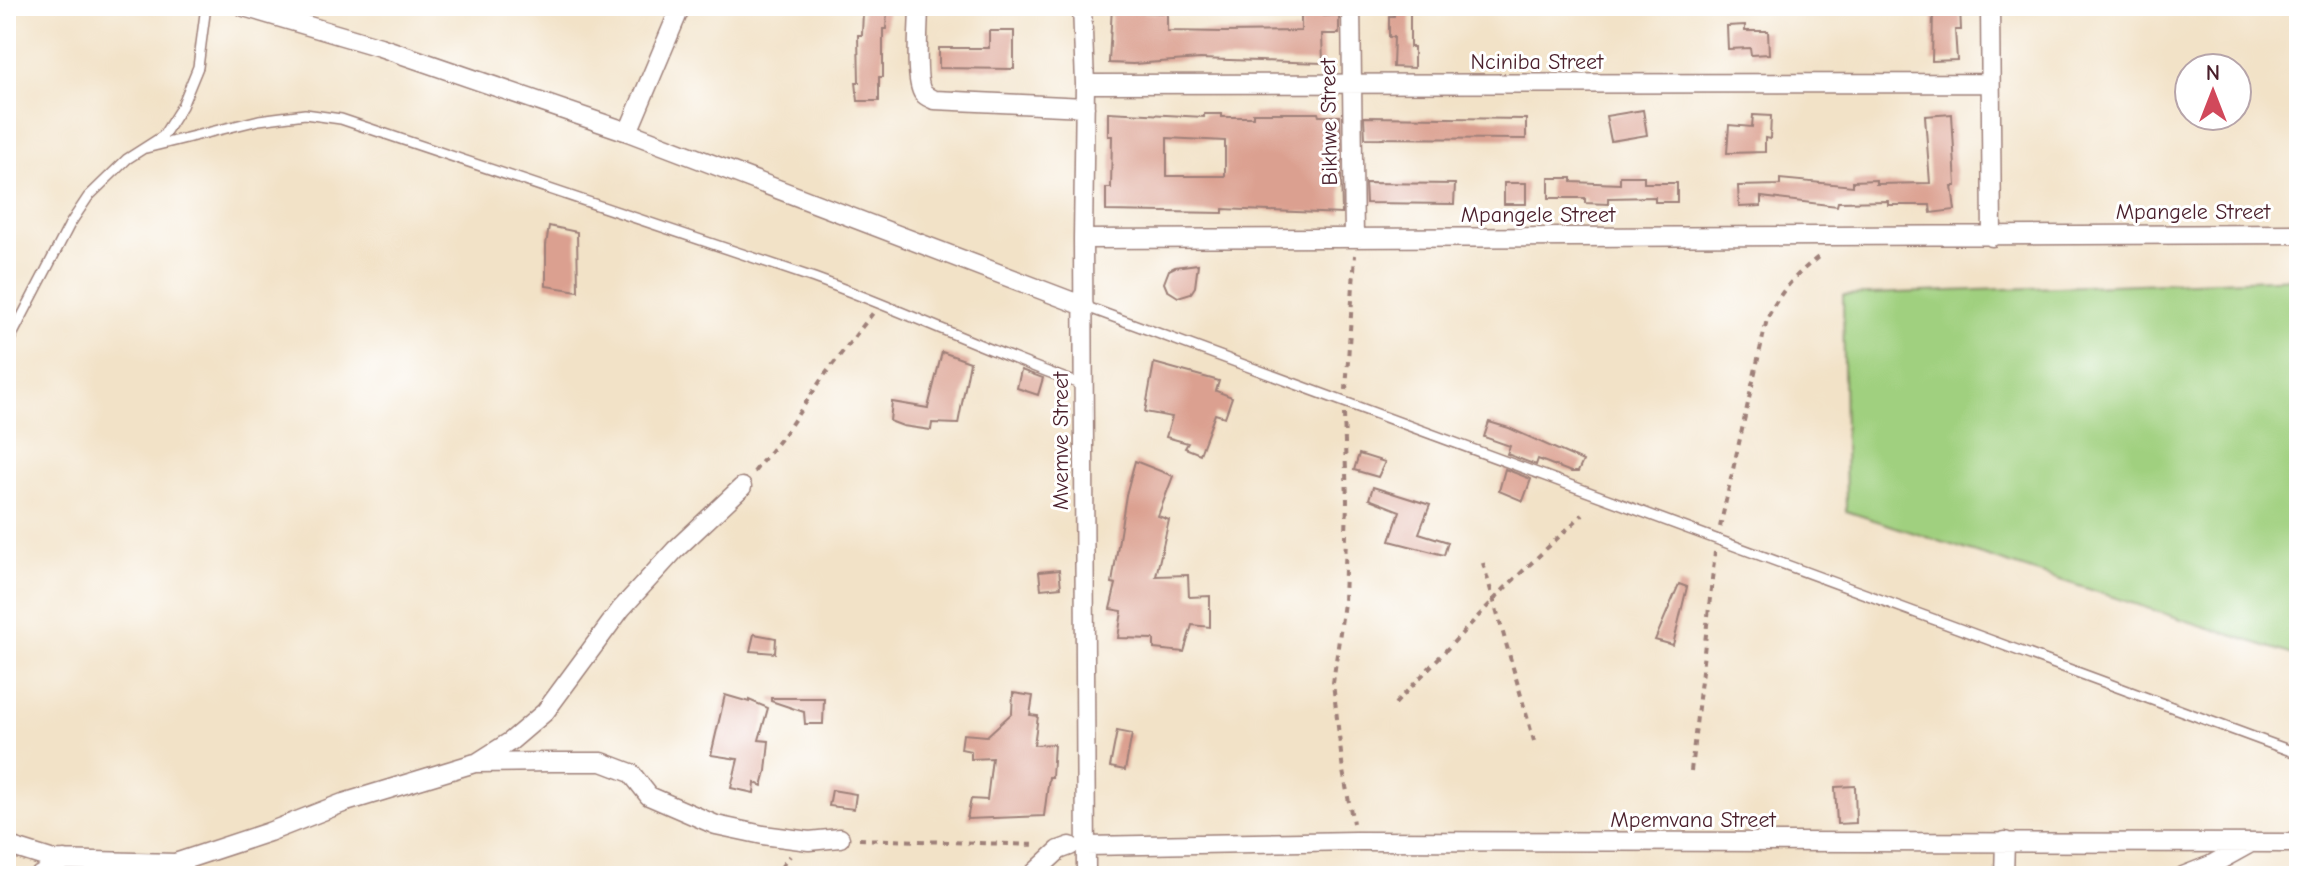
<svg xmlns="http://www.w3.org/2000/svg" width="2305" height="882" viewBox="0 0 2305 882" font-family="'Comic Neue',sans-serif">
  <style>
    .green { fill: #a0d07f; stroke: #757855; stroke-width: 2 }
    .building { fill: #dba090; fill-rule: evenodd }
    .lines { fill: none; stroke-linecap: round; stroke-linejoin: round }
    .lane-casing { stroke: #9e8079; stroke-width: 12 }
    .street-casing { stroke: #9e8079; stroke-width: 21 }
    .path { stroke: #9e8079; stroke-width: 4; stroke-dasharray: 6 6; stroke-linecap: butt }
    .lane { stroke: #fff; stroke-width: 9 }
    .street { stroke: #fff; stroke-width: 18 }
    .labels { text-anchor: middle; stroke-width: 6; stroke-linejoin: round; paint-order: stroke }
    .street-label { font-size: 22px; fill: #4a1f2b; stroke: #fff }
  </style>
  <rect width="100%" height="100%" fill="#fff"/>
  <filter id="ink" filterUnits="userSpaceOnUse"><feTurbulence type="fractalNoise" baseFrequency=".0125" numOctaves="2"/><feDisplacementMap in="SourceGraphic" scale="16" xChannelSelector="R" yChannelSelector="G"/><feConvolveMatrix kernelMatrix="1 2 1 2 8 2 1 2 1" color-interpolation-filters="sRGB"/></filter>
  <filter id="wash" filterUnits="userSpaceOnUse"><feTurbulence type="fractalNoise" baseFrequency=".006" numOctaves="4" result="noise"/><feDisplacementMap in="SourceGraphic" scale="32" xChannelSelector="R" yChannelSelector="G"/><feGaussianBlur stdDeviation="1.8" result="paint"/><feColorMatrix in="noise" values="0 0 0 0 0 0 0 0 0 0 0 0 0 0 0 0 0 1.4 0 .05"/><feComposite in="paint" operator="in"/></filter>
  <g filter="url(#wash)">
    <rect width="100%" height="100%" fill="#f2e2c7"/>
    <path class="green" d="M 2299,278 L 2299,657 L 1846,511 L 1843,295 Z"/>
    <g id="blocks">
      <path class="building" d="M 1112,6 L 1135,6 L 1135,12 L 1167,13 L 1167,31 L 1224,32 L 1301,31 L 1301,6 L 1324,6 L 1324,16 L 1339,15 L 1339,34 L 1322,34 L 1323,63 L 1200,59 L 1133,64 L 1109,63 Z
        M 1395,6 L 1410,6 L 1410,47 L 1414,47 L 1414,68 L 1393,67 L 1394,37 L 1389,37 L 1389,16 L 1394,16 Z
        M 1942,7 L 1960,7 L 1961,30 L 1955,30 L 1957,60 L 1932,61 L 1933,12 L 1942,12 Z
        M 863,11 L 887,12 L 886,29 L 883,29 L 883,77 L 879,77 L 879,101 L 858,101 L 856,82 L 859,82 L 858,35 L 862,35 Z
        M 1745,25 L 1745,31 L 1768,31 L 1769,54 L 1751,55 L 1750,48 L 1728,49 L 1727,26 Z
        M 989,31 L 1014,31 L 1014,69 L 939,68 L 939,48 L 989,48 Z
        M 1643,110 L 1647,135 L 1611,141 L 1606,116 Z
        M 1108,112 L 1204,117 L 1204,114 L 1222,114 L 1222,117 L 1253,117 L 1253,113 L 1318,113 L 1319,116 L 1340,116 L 1342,214 L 1223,209 L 1223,213 L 1106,211 L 1106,188 L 1111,188 L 1112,136 L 1108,136 ZM 1167,138 L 1225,141 L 1225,176 L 1167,176 Z
        M 1952,114 L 1956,186 L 1952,186 L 1955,210 L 1931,213 L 1930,205 L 1888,205 L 1888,201 L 1838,202 L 1837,206 L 1761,197 L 1761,206 L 1739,207 L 1738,186 L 1780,185 L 1780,179 L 1853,186 L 1853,181 L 1876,180 L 1876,184 L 1930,183 L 1925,116 Z
        M 1753,115 L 1771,116 L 1770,139 L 1765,138 L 1765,152 L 1727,153 L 1729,125 L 1752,127 Z
        M 1364,117 L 1526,119 L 1526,139 L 1365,138 Z
        M 1620,176 L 1644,176 L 1644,183 L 1677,183 L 1677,202 L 1655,202 L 1655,197 L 1608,198 L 1608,204 L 1585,203 L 1585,198 L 1549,198 L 1549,178 L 1572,178 L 1572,182 L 1620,184 Z
        M 1365,183 L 1455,184 L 1454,204 L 1366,203 Z
        M 1504,183 L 1526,183 L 1526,204 L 1504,204 Z
        M 549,226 L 577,232 L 578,291 L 546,286 L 546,245 Z
        M 1198,264 L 1195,287 L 1191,293 L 1178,297 L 1167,290 L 1164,283 L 1169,270 L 1175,267 Z
        M 942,352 L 970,362 L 958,424 L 932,423 L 931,430 L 903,426 L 890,421 L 892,402 L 928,408 Z
        M 1154,363 L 1219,381 L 1216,391 L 1232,397 L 1225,417 L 1215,414 L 1200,454 L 1185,448 L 1188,443 L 1166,437 L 1172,417 L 1145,412 Z
        M 1021,370 L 1043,378 L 1038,395 L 1017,388 Z
        M 1489,422 L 1509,428 L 1583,461 L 1578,472 L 1571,472 L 1538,459 L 1536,465 L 1507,454 L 1510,446 L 1484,437 Z
        M 1359,454 L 1385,462 L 1378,477 L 1354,470 Z
        M 1135,461 L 1173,476 L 1158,516 L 1169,520 L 1156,576 L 1188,575 L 1189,597 L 1210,596 L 1210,627 L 1192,625 L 1184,652 L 1154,649 L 1154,639 L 1118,638 L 1122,611 L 1110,609 L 1116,584 L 1112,583 L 1126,495 Z
        M 1505,469 L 1531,479 L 1523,501 L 1499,491 Z
        M 1373,487 L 1430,505 L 1419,533 L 1448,542 L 1444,555 L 1390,541 L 1400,511 L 1369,499 Z
        M 1059,570 L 1061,587 L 1041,589 L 1039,572 Z
        M 1679,584 L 1687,587 L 1673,645 L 1655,640 Z
        M 754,634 L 776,638 L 775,653 L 750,651 Z
        M 1013,693 L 1033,696 L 1030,715 L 1038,716 L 1034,745 L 1054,744 L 1052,777 L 1049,777 L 1044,816 L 967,819 L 971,799 L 987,800 L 992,758 L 971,759 L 971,751 L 961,749 L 963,734 L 987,736 L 1012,713 Z
        M 725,695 L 749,702 L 749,700 L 768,708 L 759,740 L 769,741 L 766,771 L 762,786 L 755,783 L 754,793 L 731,788 L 738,759 L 711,755 Z
        M 771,698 L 824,698 L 823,724 L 805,724 L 804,712 L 771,701 Z
        M 1117,731 L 1132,734 L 1125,770 L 1110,767 Z
        M 1855,786 L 1856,823 L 1837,824 L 1835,787 Z
        M 832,790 L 856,794 L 854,809 L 829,806 Z"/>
    </g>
  </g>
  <g filter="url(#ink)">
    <use href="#blocks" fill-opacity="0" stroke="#9e8079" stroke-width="2"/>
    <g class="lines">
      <defs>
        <path id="lane" d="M 146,148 L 259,120 L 305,114 L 341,119 L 814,278 C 905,311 992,353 1083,385
          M 1084,306 L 2299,754
          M 6,347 L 70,224 L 88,197 L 127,159 L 163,136 L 182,106 L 198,67 L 206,6"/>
        <path id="street" d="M 919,6 C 919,23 914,81 923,93 C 926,97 930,98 934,100 L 1085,107
          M 1082,6 L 1085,84 L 1083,239 L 1086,876
          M 1351,6 L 1354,238
          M 1990,6 L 1992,237
          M 244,7 L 380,47 L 628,132 L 1084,306
          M 1085,84 L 1988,83
          M 628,132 L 681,6
          M 1083,239 L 2299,234
          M 478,762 L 511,741 L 545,712 L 621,609 L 675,550 L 742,487
          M 6,845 L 54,860 L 175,863 L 269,832 L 343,803 L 475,763 L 551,762 L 602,762 L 631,773 L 649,796 L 716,825 L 763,835 L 809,841 L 840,838
          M 1087,846 L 1356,841 L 2299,843
          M 39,876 L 64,860
          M 1031,876 L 1059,850 L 1070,846
          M 2004,876 L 2005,841
          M 2183,876 L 2211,865 L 2249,844"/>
      </defs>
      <use href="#lane" class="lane-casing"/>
      <use href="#street" class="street-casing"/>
      <path class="path" d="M 1346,390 L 1355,255
        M 1344,414 L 1347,501 L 1344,603 L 1333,683 L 1343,771 L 1353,823
        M 754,472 L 788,429 L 823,377 L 873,313
        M 1720,527 L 1767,319 C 1780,291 1797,273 1821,255
        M 1483,563 L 1534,741
        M 1395,704 L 1504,589 L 1583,514
        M 1691,771 L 1715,552
        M 859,839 L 1038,845
        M 774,876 L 790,856"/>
      <use href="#lane" class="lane"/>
      <use href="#street" class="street"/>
    </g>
  </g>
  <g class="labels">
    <g class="street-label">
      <text x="1537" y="69">Nciniba Street</text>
      <text transform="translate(1328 122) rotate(-91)" y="8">Bikhwe Street</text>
      <text x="2193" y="219">Mpangele Street</text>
      <text x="1538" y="222">Mpangele Street</text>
      <text transform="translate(1060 441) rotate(-90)" y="8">Mvemve Street</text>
      <text x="1693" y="827">Mpemvana Street</text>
    </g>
  </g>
  <rect width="2305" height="882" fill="none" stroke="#fff" stroke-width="32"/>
  <g transform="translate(2213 92)"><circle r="38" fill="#ffffff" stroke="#b7a5aa" stroke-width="2"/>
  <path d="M0-6L14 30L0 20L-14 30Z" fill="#d1495b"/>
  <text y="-12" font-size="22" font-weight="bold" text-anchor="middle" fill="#4a1f2b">N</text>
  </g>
</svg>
